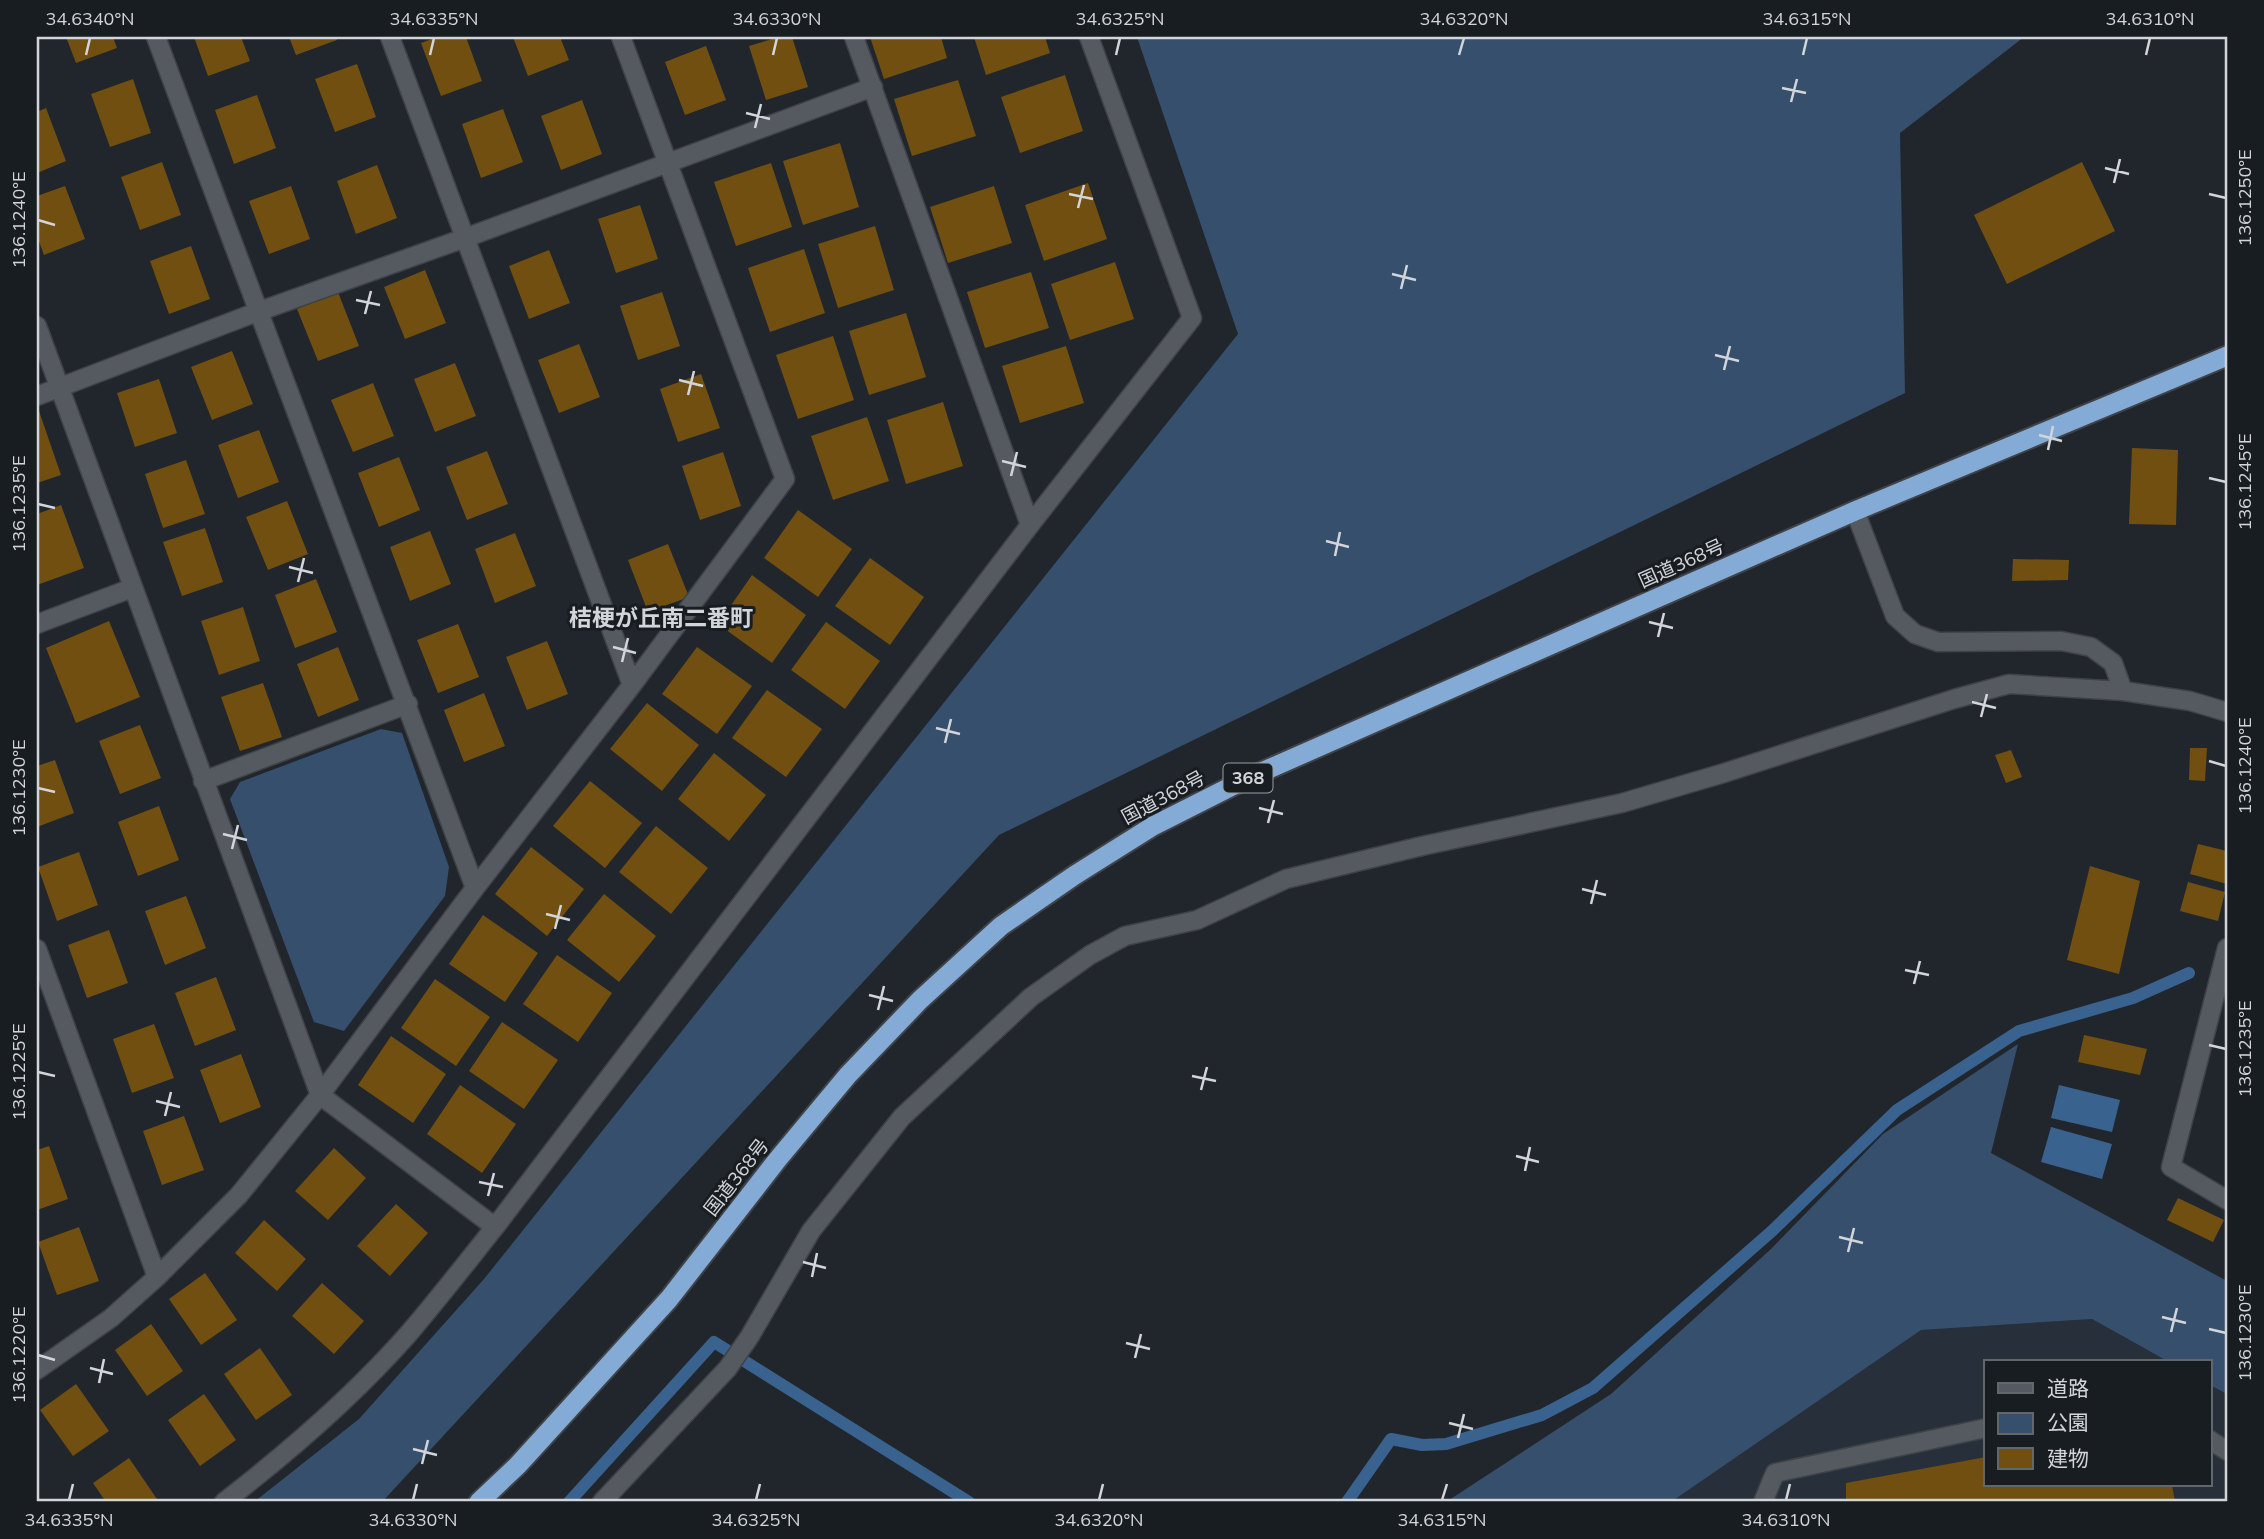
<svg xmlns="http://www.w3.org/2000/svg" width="2264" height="1539" viewBox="0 0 2264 1539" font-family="Mulish,'Noto Sans JP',sans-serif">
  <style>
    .built { fill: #27303a }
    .green { fill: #354f6d }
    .water { fill: #39628f }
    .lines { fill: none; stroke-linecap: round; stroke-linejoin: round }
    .stream { stroke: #39628f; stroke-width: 12 }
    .building { fill: #714f11 }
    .service-casing { stroke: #3f4247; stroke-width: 21 }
    .minor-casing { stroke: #3f4247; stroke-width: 21 }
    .trunk-casing { stroke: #3f4247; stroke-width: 23 }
    .service { stroke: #555a61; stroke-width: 18 }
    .minor { stroke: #555a61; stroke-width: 18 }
    .trunk { stroke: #84aad6; stroke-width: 19 }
    .ticks { fill: none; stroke: #d2d5d9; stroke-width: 2.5 }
    .labels { text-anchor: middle; stroke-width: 6; stroke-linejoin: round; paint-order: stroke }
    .shield { fill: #181d22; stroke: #9a9ea2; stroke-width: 2 }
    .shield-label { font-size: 18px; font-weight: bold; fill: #d2d5d9 }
    .street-label { font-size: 19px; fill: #d2d5d9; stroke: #181d22 }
    .quarter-label { font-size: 23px; font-weight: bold; fill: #d2d5d9; stroke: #181d22 }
    .neatline { fill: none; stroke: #d2d5d9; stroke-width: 2.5 }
    .ticks-label { font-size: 18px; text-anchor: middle; fill: #d2d5d9 }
  </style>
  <rect width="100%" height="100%" fill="#21262c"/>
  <path class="built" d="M 2092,1319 L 2169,1362 L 1986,1362 L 1986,1485 L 2210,1485 L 2210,1385 L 2227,1394 L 2227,1502 L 1671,1502 L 1921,1330 Z"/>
  <path class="green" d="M 1137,37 L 2024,37 L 1900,133 L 1905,393 L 999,835 L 382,1502 L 254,1502 L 359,1419 L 484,1279 L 1238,334 Z
    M 381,729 L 402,733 L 449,867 L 445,896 L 344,1031 L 314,1022 L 230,799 L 240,782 Z
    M 2018,1044 L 1991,1153 L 2227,1281 L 2227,1394 L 2210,1385 L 2210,1362 L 2169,1362 L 2092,1319 L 1921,1330 L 1671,1502 L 1446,1502 L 1611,1394 L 1771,1249 L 1883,1134 Z"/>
  <path class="water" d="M 2059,1085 L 2120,1100 L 2112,1132 L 2051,1118 Z
    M 2051,1127 L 2112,1144 L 2102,1179 L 2041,1162 Z"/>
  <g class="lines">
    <path class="stream" d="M 569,1502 L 714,1342 L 969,1502
      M 1347,1502 L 1391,1439 L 1422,1445 L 1446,1444 L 1542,1415 L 1593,1388 L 1772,1231 L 1897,1110 L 2019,1031 L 2133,998 L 2189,973"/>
  </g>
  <path class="building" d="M 66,37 L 113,37 L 117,48 L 76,63 Z
    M 194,37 L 241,37 L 250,61 L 208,76 Z
    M 289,37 L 336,37 L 337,40 L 296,55 Z
    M 437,37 L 466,37 L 482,81 L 441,96 L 421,43 Z
    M 513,37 L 560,37 L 569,60 L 528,76 Z
    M 779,37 L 792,37 L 808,87 L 766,100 L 749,46 Z
    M 870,37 L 941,37 L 947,58 L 884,79 Z
    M 974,37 L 1045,37 L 1050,53 L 986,75 Z
    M 706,46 L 726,100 L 685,115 L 665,62 Z
    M 357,64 L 376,117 L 335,132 L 315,79 Z
    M 1065,75 L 1083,131 L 1020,153 L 1001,97 Z
    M 133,79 L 151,133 L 110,147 L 91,94 Z
    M 958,80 L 976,136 L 912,156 L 894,99 Z
    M 257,95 L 276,148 L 234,164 L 215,110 Z
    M 582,100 L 602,154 L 561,170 L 541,116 Z
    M 46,108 L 66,161 L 37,173 L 37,112 Z
    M 503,109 L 523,162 L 481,178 L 462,124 Z
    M 840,143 L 859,207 L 803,225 L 783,161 Z
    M 162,162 L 181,215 L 140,230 L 121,177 Z
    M 2082,162 L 2115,231 L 2007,284 L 1974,215 Z
    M 771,163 L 792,227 L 736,246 L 714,182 Z
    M 377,165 L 397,218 L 356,234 L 337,181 Z
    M 1088,183 L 1107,239 L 1044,261 L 1025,205 Z
    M 65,186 L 85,239 L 44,255 L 37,236 L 37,196 Z
    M 291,186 L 310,239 L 269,254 L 249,201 Z
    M 994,186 L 1012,243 L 948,263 L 930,207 Z
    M 640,205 L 658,259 L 616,273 L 598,219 Z
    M 875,226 L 894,290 L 838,308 L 818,244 Z
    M 191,246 L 210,299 L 169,314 L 150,261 Z
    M 804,249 L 825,313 L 770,332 L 748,268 Z
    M 549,250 L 570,303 L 529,319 L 509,266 Z
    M 1115,262 L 1134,319 L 1070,340 L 1051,284 Z
    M 425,270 L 446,323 L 405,339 L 384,287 Z
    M 1031,272 L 1049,328 L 985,348 L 967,292 Z
    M 338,292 L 359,346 L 318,361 L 297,309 Z
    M 662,292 L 680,346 L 638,360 L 620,306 Z
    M 906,313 L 926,377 L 869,395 L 849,331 Z
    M 833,336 L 854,400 L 798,419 L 776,355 Z
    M 579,344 L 600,397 L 559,413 L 538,360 Z
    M 1066,346 L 1084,403 L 1020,423 L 1002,366 Z
    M 232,351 L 253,404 L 212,420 L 191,367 Z
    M 455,363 L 476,416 L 435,432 L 414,379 Z
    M 701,374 L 720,428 L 678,442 L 660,389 Z
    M 159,379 L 177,433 L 135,447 L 117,393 Z
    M 373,383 L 394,436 L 353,452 L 331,400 Z
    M 943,402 L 963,466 L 906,484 L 887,420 Z
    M 39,411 L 61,475 L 37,483 L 37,412 Z
    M 867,417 L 889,481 L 833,500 L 811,436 Z
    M 259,430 L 279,482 L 238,498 L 218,445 Z
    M 2132,448 L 2178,450 L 2176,525 L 2129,524 Z
    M 487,451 L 508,504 L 467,520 L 446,467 Z
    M 723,452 L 741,506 L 700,520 L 682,466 Z
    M 399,457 L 420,510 L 379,527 L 358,473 Z
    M 186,460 L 205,514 L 163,528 L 145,474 Z
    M 287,501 L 308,554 L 268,570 L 246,517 Z
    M 61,505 L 84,568 L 37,585 L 37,514 Z
    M 798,510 L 852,549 L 818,597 L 764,558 Z
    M 205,528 L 223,582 L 182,596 L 163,542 Z
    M 430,531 L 451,584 L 410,601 L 390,547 Z
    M 515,533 L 536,586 L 495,603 L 475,549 Z
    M 668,544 L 689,597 L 648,612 L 628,560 Z
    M 870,558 L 924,597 L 890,645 L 835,606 Z
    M 2013,559 L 2069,560 L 2068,580 L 2012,581 Z
    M 752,575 L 806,615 L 772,663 L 718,624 Z
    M 316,579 L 337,632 L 295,648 L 275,595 Z
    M 243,607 L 260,661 L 219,675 L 201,621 Z
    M 109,621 L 140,697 L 76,723 L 46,648 Z
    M 826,622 L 880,661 L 845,709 L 791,670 Z
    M 458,624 L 479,677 L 438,693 L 417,640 Z
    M 547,641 L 568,694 L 527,710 L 506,657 Z
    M 338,647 L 359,700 L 318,717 L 297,664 Z
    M 697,647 L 752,686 L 717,734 L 662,694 Z
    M 263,683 L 282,737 L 240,751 L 221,697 Z
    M 767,690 L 822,729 L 786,777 L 732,738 Z
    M 484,693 L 505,746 L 464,762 L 444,710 Z
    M 647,703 L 699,745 L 662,791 L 610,749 Z
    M 140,725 L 161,778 L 120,794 L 99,741 Z
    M 2190,748 L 2207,748 L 2205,781 L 2189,780 Z
    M 2011,750 L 2022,777 L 2006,783 L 1995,755 Z
    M 714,753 L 766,795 L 729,841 L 678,799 Z
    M 55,760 L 74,813 L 37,827 L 37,766 Z
    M 590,781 L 642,823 L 605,868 L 553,826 Z
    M 159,806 L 179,860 L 138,876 L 118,822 Z
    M 656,826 L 708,868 L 671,914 L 619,872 Z
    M 2198,844 L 2227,851 L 2227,884 L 2190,874 Z
    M 531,847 L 584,889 L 547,936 L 495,894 Z
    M 79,852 L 98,905 L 57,921 L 38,867 Z
    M 2090,866 L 2140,881 L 2119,974 L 2067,960 Z
    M 2188,882 L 2225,892 L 2218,921 L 2180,911 Z
    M 604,894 L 656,936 L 619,982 L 567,940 Z
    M 186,896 L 206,948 L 165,965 L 145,911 Z
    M 483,915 L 538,953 L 505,1002 L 449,964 Z
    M 109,930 L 128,983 L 87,998 L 68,945 Z
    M 557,955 L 612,993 L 578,1042 L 523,1004 Z
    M 216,977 L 236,1030 L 195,1046 L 175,993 Z
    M 435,979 L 490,1017 L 456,1066 L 401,1028 Z
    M 502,1022 L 558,1060 L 524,1109 L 469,1071 Z
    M 154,1024 L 174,1078 L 132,1093 L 113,1039 Z
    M 2084,1035 L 2147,1049 L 2140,1075 L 2078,1062 Z
    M 391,1036 L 446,1074 L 413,1123 L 358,1085 Z
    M 241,1054 L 261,1107 L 220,1123 L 200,1070 Z
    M 460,1085 L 516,1124 L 482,1173 L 427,1134 Z
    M 184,1116 L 204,1170 L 162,1185 L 143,1131 Z
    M 49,1146 L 68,1199 L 37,1210 L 37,1150 Z
    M 334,1148 L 366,1178 L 328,1220 L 295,1191 Z
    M 2178,1198 L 2224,1220 L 2213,1242 L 2167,1220 Z
    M 396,1204 L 428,1233 L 390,1276 L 357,1246 Z
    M 264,1220 L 306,1259 L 277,1291 L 235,1253 Z
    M 79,1227 L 99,1281 L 57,1295 L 38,1242 Z
    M 205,1273 L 237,1320 L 201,1345 L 169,1299 Z
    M 322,1283 L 364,1321 L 334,1354 L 292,1316 Z
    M 151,1324 L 183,1371 L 147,1396 L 115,1350 Z
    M 260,1348 L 292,1395 L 256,1420 L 224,1374 Z
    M 76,1384 L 109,1431 L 73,1456 L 40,1410 Z
    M 204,1394 L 236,1440 L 200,1466 L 168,1420 Z
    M 1986,1457 L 1986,1485 L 2172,1485 L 2175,1502 L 1846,1502 L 1846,1483 Z
    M 129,1458 L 159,1502 L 106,1502 L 93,1483 Z"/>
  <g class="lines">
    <defs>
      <path id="service" d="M 2210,1440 L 2227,1451
        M 1763,1502 L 1775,1473 L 1986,1428"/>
      <path id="minor" d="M 156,37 C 261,321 371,603 475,888
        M 390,37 L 632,685
        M 854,37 L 1030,525
        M 37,326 L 320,1095 L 495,1227
        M 37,396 L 257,312 L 465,238 L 873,87
        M 1855,511 L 1895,616 L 1915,634 L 1938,642 L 2061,641 L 2091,647 L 2113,663 L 2123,691
        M 37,624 L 132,588
        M 203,781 L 408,704
        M 2227,948 L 2171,1167 L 2227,1200
        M 37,949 L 157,1277
        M 37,1370 L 111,1318 L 157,1277 L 239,1195 L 320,1095 L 475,888 L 632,685 L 785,479 L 621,37
        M 224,1502 C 290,1451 355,1395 410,1332 C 439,1298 467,1262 495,1227 L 1030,525 L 1192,318 L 1089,37
        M 602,1502 L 728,1368 L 750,1336 L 811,1231 L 902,1117 L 1031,997 L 1090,955 L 1125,936 L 1197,920 L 1286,879 L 1422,846 L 1622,803 L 1724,773 L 1954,699 L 2009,684 L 2123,691 L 2190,701 L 2227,712"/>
      <path id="trunk" d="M 479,1502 L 518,1465 L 669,1299 L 778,1159 L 848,1075 L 920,1000 L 1001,926 L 1075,875 L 1153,826 L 1248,778 L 1855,511 L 2227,356"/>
    </defs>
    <use href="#service" class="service-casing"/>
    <use href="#minor" class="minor-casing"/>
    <use href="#trunk" class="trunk-casing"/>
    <use href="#service" class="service"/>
    <use href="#minor" class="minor"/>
    <use href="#trunk" class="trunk"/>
  </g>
  <path class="ticks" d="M 86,55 L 90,38M 430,55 L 434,38M 773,55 L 777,38M 1116,55 L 1120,38M 1459,55 L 1464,38M 1803,55 L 1807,38M 2146,55 L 2150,38M 1782,88 L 1806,93M 1791,102 L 1797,79M 746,113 L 770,119M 755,128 L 761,104M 2105,168 L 2129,174M 2114,183 L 2120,159M 1069,194 L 1093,199M 2209,194 L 2226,198M 1078,208 L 1084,185M 38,220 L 55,225M 1392,274 L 1416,280M 1401,289 L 1407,265M 356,300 L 380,305M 365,314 L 371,291M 1715,355 L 1739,361M 1724,370 L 1730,346M 679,380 L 703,386M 688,395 L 694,371M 2039,435 L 2062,441M 2048,450 L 2053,426M 1002,461 L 1026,467M 1011,476 L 1017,452M 2209,478 L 2226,482M 38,504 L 55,508M 1326,541 L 1349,547M 1335,556 L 1340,532M 289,567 L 313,573M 298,582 L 304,558M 1649,622 L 1673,628M 1658,637 L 1664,613M 613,647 L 636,653M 622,662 L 628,638M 1972,702 L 1996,708M 1981,717 L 1987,694M 936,728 L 960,734M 945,743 L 951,719M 2209,761 L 2226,766M 38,788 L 55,792M 1259,808 L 1283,814M 1268,823 L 1274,800M 223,834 L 247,840M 232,849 L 238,825M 1582,889 L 1606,895M 1591,904 L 1597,880M 546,914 L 570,920M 555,929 L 561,905M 1905,970 L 1929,975M 1914,984 L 1920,961M 869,995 L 893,1001M 878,1010 L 884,986M 2209,1045 L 2226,1049M 38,1072 L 55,1076M 1192,1076 L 1216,1081M 1201,1090 L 1207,1067M 156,1101 L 180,1107M 165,1116 L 171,1092M 1516,1156 L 1539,1162M 1525,1171 L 1530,1147M 479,1182 L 503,1187M 488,1196 L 494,1173M 1839,1237 L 1863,1243M 1848,1252 L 1854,1228M 803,1262 L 826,1268M 812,1277 L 817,1253M 2162,1317 L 2186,1323M 2209,1329 L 2226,1333M 2171,1332 L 2177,1308M 1126,1343 L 1150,1349M 38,1355 L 55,1360M 1135,1358 L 1141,1334M 90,1368 L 113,1374M 99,1383 L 104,1359M 1449,1423 L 1473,1429M 1458,1438 L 1464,1414M 413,1449 L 437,1455M 422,1464 L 428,1440M 69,1500 L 73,1484M 413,1500 L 417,1484M 756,1500 L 760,1484M 1099,1500 L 1103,1484M 1442,1500 L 1447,1484M 1786,1500 L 1790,1484"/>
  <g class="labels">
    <rect class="shield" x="1223.5" y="763.5" width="49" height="29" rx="5"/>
    <g class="shield-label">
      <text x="1248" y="784">368</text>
    </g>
    <g class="street-label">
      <text transform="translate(1681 563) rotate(-24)" y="7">国道368号</text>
      <text transform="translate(1163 797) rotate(-28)" y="7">国道368号</text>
      <text transform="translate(736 1177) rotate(-52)" y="7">国道368号</text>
    </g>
    <g class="quarter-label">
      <text x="661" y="626">桔梗が丘南二番町</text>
    </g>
  </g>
  <rect width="2264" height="1539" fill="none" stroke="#181d22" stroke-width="77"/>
  <rect x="1984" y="1360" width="228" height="126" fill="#181d22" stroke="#62676b" stroke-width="2"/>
  <rect x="1998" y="1383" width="35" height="10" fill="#555a61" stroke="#62676b" stroke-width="2"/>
  <text x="2047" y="1396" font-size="21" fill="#d2d5d9">道路</text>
  <rect x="1998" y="1413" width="35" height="21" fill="#354f6d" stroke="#62676b" stroke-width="2"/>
  <text x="2047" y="1430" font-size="21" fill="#d2d5d9">公園</text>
  <rect x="1998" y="1448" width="35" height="21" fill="#714f11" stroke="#62676b" stroke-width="2"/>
  <text x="2047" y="1466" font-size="21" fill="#d2d5d9">建物</text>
  <rect x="38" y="38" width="2188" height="1462" class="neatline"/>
  <g class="ticks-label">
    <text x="90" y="25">34.6340°N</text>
    <text x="434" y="25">34.6335°N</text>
    <text x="777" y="25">34.6330°N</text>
    <text x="1120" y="25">34.6325°N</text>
    <text x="1464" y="25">34.6320°N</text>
    <text x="1807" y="25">34.6315°N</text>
    <text x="2150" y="25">34.6310°N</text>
    <text transform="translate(2245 198) rotate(-90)" y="6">136.1250°E</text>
    <text transform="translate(19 220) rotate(-90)" y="6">136.1240°E</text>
    <text transform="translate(2245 482) rotate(-90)" y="6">136.1245°E</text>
    <text transform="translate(19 504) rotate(-90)" y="6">136.1235°E</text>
    <text transform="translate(2245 766) rotate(-90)" y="6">136.1240°E</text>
    <text transform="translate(19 788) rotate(-90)" y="6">136.1230°E</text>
    <text transform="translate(2245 1049) rotate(-90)" y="6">136.1235°E</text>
    <text transform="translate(19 1072) rotate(-90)" y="6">136.1225°E</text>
    <text transform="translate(2245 1333) rotate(-90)" y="6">136.1230°E</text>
    <text transform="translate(19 1355) rotate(-90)" y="6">136.1220°E</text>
    <text x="69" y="1526">34.6335°N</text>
    <text x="413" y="1526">34.6330°N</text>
    <text x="756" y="1526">34.6325°N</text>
    <text x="1099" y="1526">34.6320°N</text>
    <text x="1442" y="1526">34.6315°N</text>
    <text x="1786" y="1526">34.6310°N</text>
  </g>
</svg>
